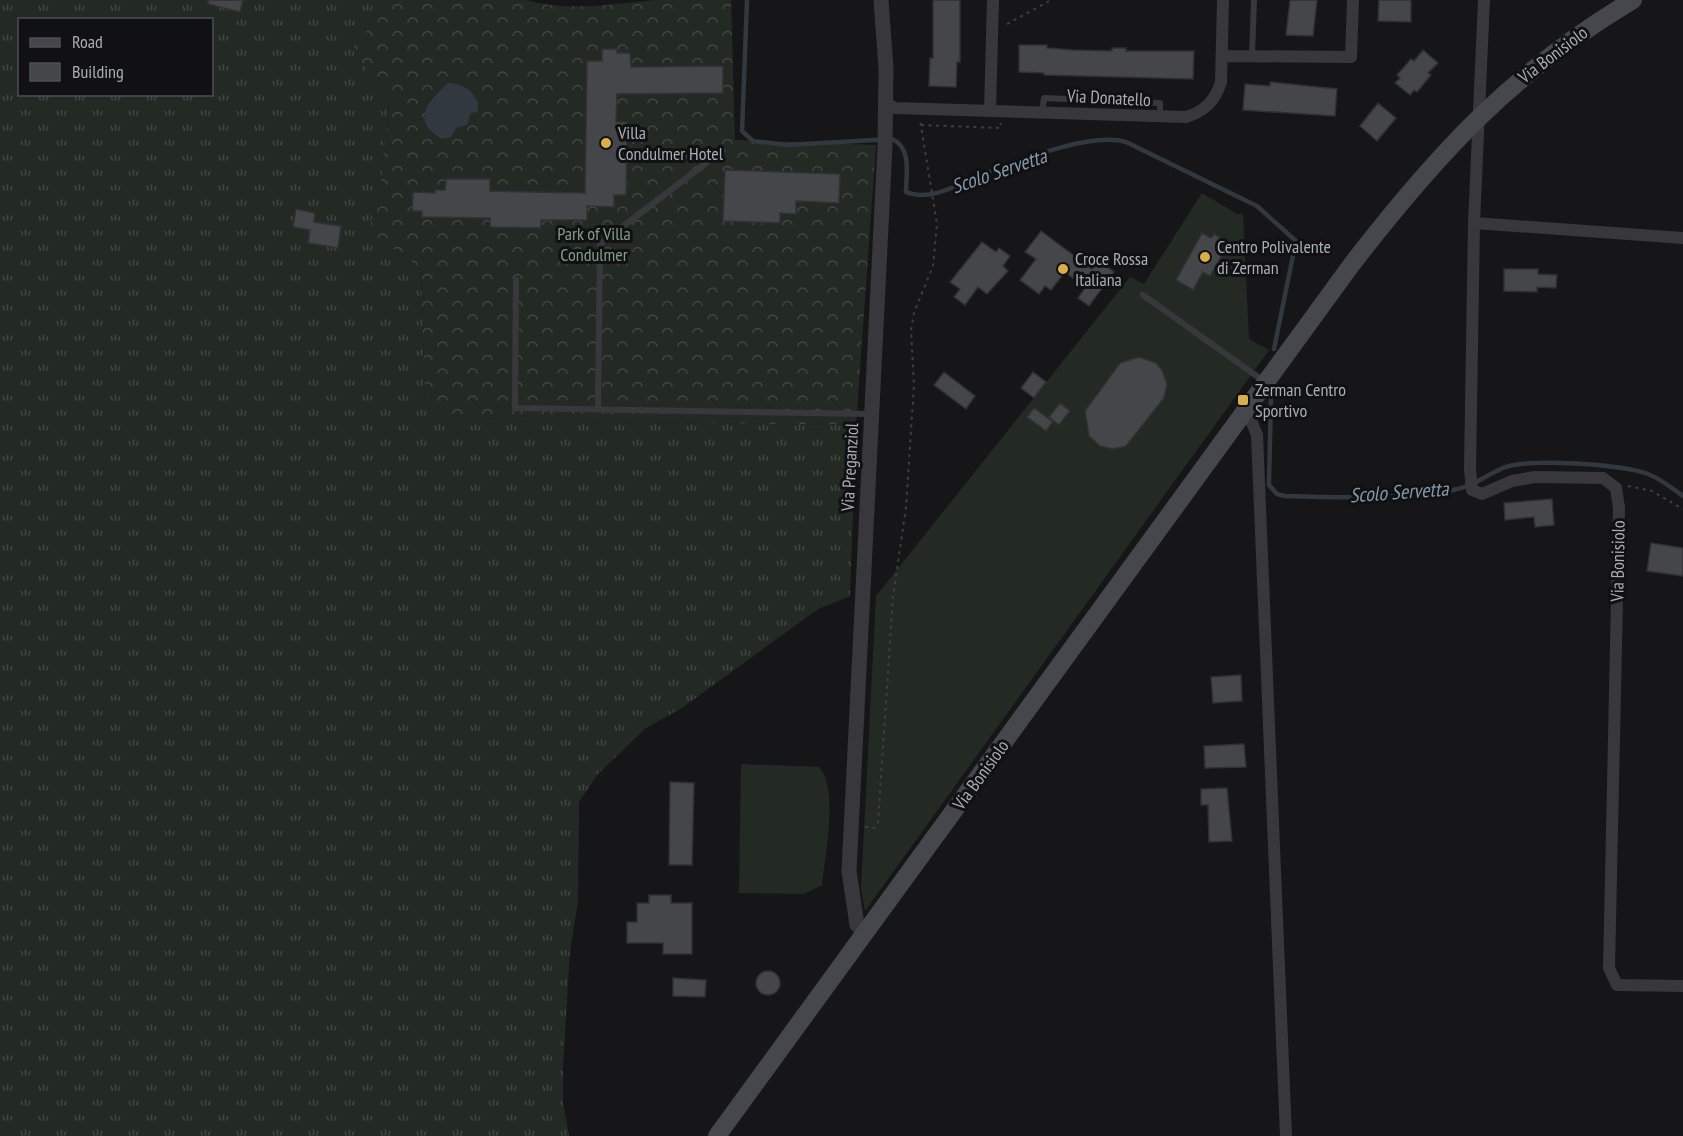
<svg xmlns="http://www.w3.org/2000/svg" width="1683" height="1136" viewBox="0 0 1683 1136" font-family="'PT Sans Narrow',sans-serif">
  <style>
    .grass { fill: url(#grass-tufts); fill-rule: evenodd }
    .forest { fill: url(#forest-crowns) }
    .pitch { fill: #232a24 }
    .water { fill: #31383f }
    .lines { fill: none; stroke-linecap: round; stroke-linejoin: round }
    .stream { stroke: #31383f; stroke-width: 4.5 }
    .building { fill: #45464a; stroke: #313034; stroke-width: 1.5 }
    .path { stroke: #3e3f43; stroke-width: 2; stroke-dasharray: 3 4.5; stroke-linecap: butt }
    .service { stroke: #38383c; stroke-width: 6 }
    .minor { stroke: #38383c; stroke-width: 12 }
    .tertiary { stroke: #38383c; stroke-width: 15 }
    .secondary { stroke: #46474c; stroke-width: 18 }
    .poi-dot { fill: #dbae4b; stroke: #111113; stroke-width: 2 }
    .labels { text-anchor: middle; stroke-width: 6; stroke-linejoin: round; paint-order: stroke }
    .street-label { font-size: 18px; fill: #aaadb6; stroke: #111113 }
    .poi-label { font-size: 18px; fill: #aaadb6; stroke: #111113; text-anchor: start }
    .park-label { font-size: 18px; fill: #839f86; stroke: #111113 }
    .water-label { font-size: 20px; font-style: italic; fill: #8599ad; stroke: #111113 }
  </style>
  <defs>
    <pattern id="grass-tufts" width="24" height="20" patternUnits="userSpaceOnUse" patternTransform="scale(1.5)"><rect width="24" height="20" fill="#232a24"/><path d="M3 7l-1-3M5 7V3M7 7l1-3M15 17l-1-3M17 17v-4M19 17l1-3" fill="none" stroke="#404642"/></pattern>
    <pattern id="forest-crowns" width="20" height="18" patternUnits="userSpaceOnUse" patternTransform="scale(1.5)"><rect width="20" height="18" fill="#232a24"/><path d="M2 6a3 3 0 1 1 6 0M12 15a3 3 0 1 1 6 0" fill="none" stroke="#404642"/></pattern>
  </defs>
  <rect width="100%" height="100%" fill="#161618"/>
  <path class="grass" d="M 0,0 L 394,0 L 352,48 L 389,102 L 382,176 L 369,230 L 421,268 L 425,404 L 439,419 L 856,425 L 850,596 L 818,609 L 682,708 L 646,728 L 597,775 L 579,802 L 578,901 L 570,951 L 563,1067 L 563,1103 L 569,1136 L 0,1136 ZM 20,20 L 212,20 L 212,94 L 20,94 Z"/>
  <path class="forest" d="M 394,0 L 526,0 C 566,12 614,4 656,0 C 680,0 706,0 731,0 L 735,140 L 876,145 L 856,425 L 439,419 L 425,404 L 421,268 L 369,231 L 382,176 L 389,103 L 352,48 Z"/>
  <path class="pitch" d="M 1202,193 L 1237,214 L 1243,214 L 1249,339 L 1269,350 L 865,911 L 861,889 L 876,596 L 1130,277 L 1144,284 Z
    M 741,764 L 819,767 C 839,790 825,855 822,885 L 804,894 L 739,893 Z"/>
  <path class="water" d="M 448,83 C 466,84 479,93 478,112 L 471,113 L 467,125 L 456,128 L 451,137 L 442,139 C 409,120 429,101 448,83 Z"/>
  <g class="lines">
    <path class="stream" d="M 747,0 L 742,131 L 753,141 L 787,145 L 892,139 C 912,148 906,173 906,192 C 932,203 964,181 989,172 C 1023,159 1091,132 1126,142 L 1257,206 L 1296,241 L 1274,349
      M 1271,394 L 1269,485 L 1277,494 L 1285,496 C 1341,498 1398,499 1453,490 C 1473,487 1486,475 1503,468 C 1527,458 1624,464 1648,474 C 1661,479 1672,488 1683,496"/>
  </g>
  <path class="building" d="M 208,0 L 243,0 L 240,12 L 208,4 Z
    M 933,0 L 960,0 L 960,62 L 957,62 L 956,87 L 929,86 L 930,58 L 933,58 Z
    M 1290,0 L 1317,0 L 1313,36 L 1286,35 Z
    M 1379,0 L 1411,0 L 1411,22 L 1378,21 Z
    M 1019,45 L 1047,45 L 1047,48 L 1072,50 L 1112,51 L 1112,48 L 1126,48 L 1126,51 L 1194,51 L 1193,79 L 1044,75 L 1044,73 L 1019,72 Z
    M 602,49 L 617,49 L 617,53 L 630,53 L 631,67 L 723,66 L 723,93 L 617,94 L 616,122 L 627,122 L 626,195 L 614,195 L 614,207 L 587,206 L 587,220 L 541,220 L 541,228 L 490,227 L 490,218 L 422,217 L 422,211 L 412,211 L 413,192 L 435,193 L 435,190 L 445,190 L 446,179 L 490,179 L 490,191 L 585,193 L 587,61 L 602,61 Z
    M 1423,50 L 1438,63 L 1428,73 L 1431,75 L 1417,92 L 1414,90 L 1410,95 L 1395,83 L 1400,78 L 1397,75 L 1411,59 L 1414,61 Z
    M 1270,82 L 1337,89 L 1335,116 L 1243,110 L 1245,84 L 1270,86 Z
    M 1378,103 L 1396,118 L 1377,141 L 1360,126 Z
    M 725,170 L 840,174 L 839,203 L 796,201 L 796,214 L 780,213 L 780,223 L 723,221 Z
    M 296,209 L 315,213 L 314,222 L 341,226 L 338,248 L 308,243 L 310,230 L 293,227 Z
    M 1041,231 L 1092,269 L 1098,261 L 1114,272 L 1089,306 L 1078,298 L 1085,288 L 1065,272 L 1051,290 L 1045,286 L 1039,294 L 1020,280 L 1036,259 L 1025,252 Z
    M 1202,233 L 1211,238 L 1214,234 L 1229,243 L 1210,276 L 1203,272 L 1193,290 L 1176,280 Z
    M 982,242 L 996,252 L 999,248 L 1010,256 L 1003,266 L 1008,271 L 987,294 L 978,287 L 965,305 L 954,297 L 960,289 L 950,282 Z
    M 1504,269 L 1538,269 L 1538,274 L 1557,275 L 1556,288 L 1537,287 L 1537,292 L 1504,291 Z
    M 1139,357 L 1156,363 L 1162,370 L 1167,384 L 1164,398 L 1126,446 L 1113,449 L 1100,446 L 1089,436 L 1085,411 L 1120,363 Z
    M 944,372 L 975,396 L 966,409 L 934,385 Z
    M 1033,372 L 1046,382 L 1034,398 L 1021,388 Z
    M 1060,403 L 1070,411 L 1059,425 L 1049,417 Z
    M 1034,408 L 1053,422 L 1046,431 L 1027,417 Z
    M 1552,499 L 1554,525 L 1535,527 L 1534,517 L 1505,520 L 1504,503 Z
    M 1651,543 L 1683,548 L 1683,576 L 1647,571 Z
    M 1241,675 L 1242,701 L 1213,703 L 1211,677 Z
    M 1244,744 L 1246,767 L 1205,768 L 1204,746 Z
    M 670,782 L 694,783 L 692,865 L 669,865 Z
    M 1227,788 L 1232,841 L 1209,842 L 1208,805 L 1201,805 L 1201,789 Z
    M 649,895 L 671,895 L 671,903 L 692,903 L 692,954 L 663,954 L 663,943 L 627,943 L 627,922 L 637,922 L 637,903 L 649,903 Z
    M756 983a12 12 0 1 1 24 0a12 12 0 1 1-24 0Z
    M 673,978 L 706,980 L 705,997 L 673,996 Z"/>
  <g class="lines">
    <path class="path" d="M 1007,24 L 1051,0
      M 921,125 L 1000,128 L 1001,123
      M 1628,486 L 1652,491 L 1683,509
      M 865,827 L 874,828 L 878,822 L 893,597 L 906,507 L 914,385 L 911,330 L 914,313 L 933,266 L 937,224 L 920,120"/>
    <path class="service" d="M 1252,56 L 1254,0
      M 1042,113 L 1044,98 L 1160,103 L 1160,118
      M 516,280 L 515,408 L 872,414
      M 1143,295 L 1265,382
      M 598,409 L 600,244 L 723,150"/>
    <path class="minor" d="M 1484,0 L 1474,223 L 1470,469 L 1472,490 L 1482,494 L 1512,481 L 1535,477 L 1603,478 L 1616,488 L 1619,508 L 1609,968 L 1617,985 L 1683,986
      M 1222,56 L 1351,57 L 1353,0
      M 886,103 L 895,108 L 1186,117 C 1205,111 1215,101 1221,82 L 1223,0
      M 990,111 L 993,0
      M 1474,223 L 1683,238
      M 1244,413 L 1250,418 L 1257,435 L 1286,1136"/>
    <path class="tertiary" d="M 867,931 L 857,925 L 849,871 L 885,146 L 886,68 L 881,0"/>
    <path class="secondary" d="M 717,1136 L 1352,264 C 1437,154 1512,72 1633,0"/>
  </g>
  <g class="poi-dot">
    <circle cx="606" cy="143" r="6"/>
    <circle cx="1205" cy="257" r="6"/>
    <circle cx="1063" cy="269" r="6"/>
    <rect x="1237" y="394" width="12" height="12" rx="3"/>
  </g>
  <g class="labels">
    <g class="street-label">
      <text transform="translate(1553 55) rotate(-37)" y="6">Via Bonisiolo</text>
      <text transform="translate(1109 98) rotate(3)" y="6">Via Donatello</text>
      <text transform="translate(850 467) rotate(-87)" y="6">Via Preganziol</text>
      <text transform="translate(1618 561) rotate(-89)" y="6">Via Bonisiolo</text>
      <text transform="translate(981 775) rotate(-54)" y="6">Via Bonisiolo</text>
    </g>
    <g class="poi-label">
      <text x="618" y="139">Villa<tspan x="618" dy="21">Condulmer Hotel</tspan></text>
      <text x="1217" y="253">Centro Polivalente<tspan x="1217" dy="21">di Zerman</tspan></text>
      <text x="1075" y="265">Croce Rossa<tspan x="1075" dy="21">Italiana</tspan></text>
      <text x="1255" y="396">Zerman Centro<tspan x="1255" dy="21">Sportivo</tspan></text>
    </g>
    <g class="park-label">
      <text x="594" y="240">Park of Villa<tspan x="594" dy="21">Condulmer</tspan></text>
    </g>
    <g class="water-label">
      <text transform="translate(999 171) rotate(-19)" y="7">Scolo Servetta</text>
      <text transform="translate(1399 492) rotate(-4)" y="7">Scolo Servetta</text>
    </g>
  </g>
  <rect x="18" y="18" width="195" height="78" fill="#111113" stroke="#4e4f54" stroke-width="1.5"/>
  <rect x="30" y="38" width="30" height="9" fill="#46474c" stroke="#4e4f54" stroke-width="1.5"/>
  <text x="72" y="48" font-size="18" fill="#aaadb6">Road</text>
  <rect x="30" y="63" width="30" height="18" fill="#45464a" stroke="#4e4f54" stroke-width="1.5"/>
  <text x="72" y="78" font-size="18" fill="#aaadb6">Building</text>
</svg>
